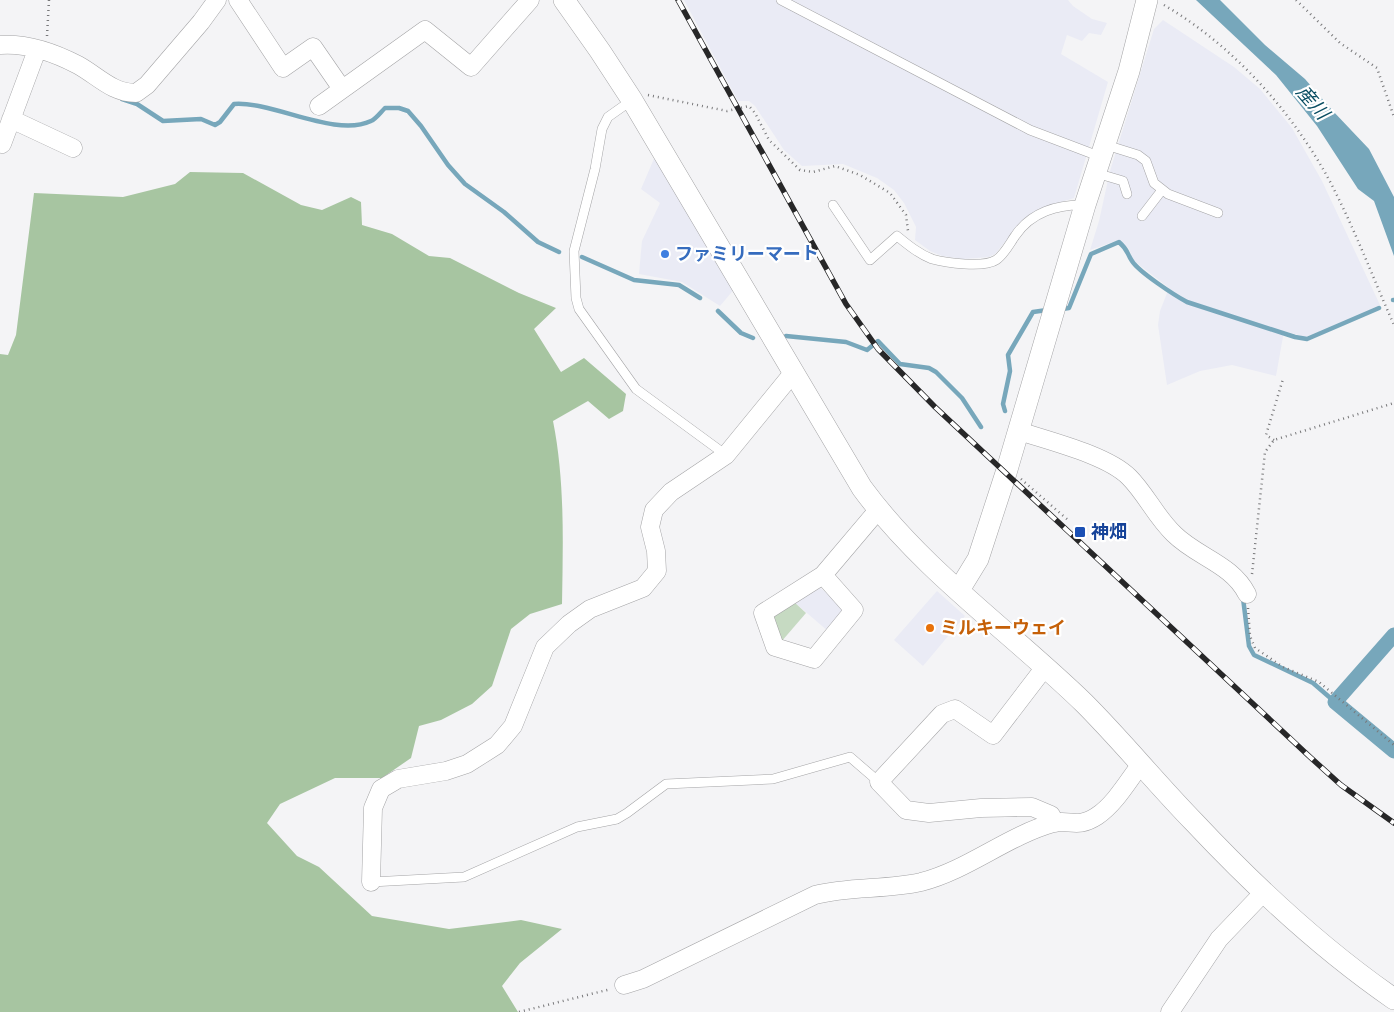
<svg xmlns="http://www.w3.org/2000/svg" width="1394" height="1012" viewBox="0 0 1394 1012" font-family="'DM Sans','Noto Sans JP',sans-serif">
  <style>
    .built { fill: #eaebf5 }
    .green { fill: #c6dac2 }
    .forest { fill: #a7c5a1 }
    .water { fill: #77a7bb }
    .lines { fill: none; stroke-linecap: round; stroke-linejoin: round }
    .stream { stroke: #77a7bb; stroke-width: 4.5 }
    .canal { stroke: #77a7bb; stroke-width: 15 }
    .service-casing { stroke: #a4a4a6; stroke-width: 10 }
    .minor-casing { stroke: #a4a4a6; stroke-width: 19 }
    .tertiary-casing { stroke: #a4a4a6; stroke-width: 22 }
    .path { stroke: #78787a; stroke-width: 2.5; stroke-dasharray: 1 4; stroke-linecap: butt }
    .service { stroke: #fff; stroke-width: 9 }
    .minor { stroke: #fff; stroke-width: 18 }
    .tertiary { stroke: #fff; stroke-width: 21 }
    .rail-casing { stroke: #272728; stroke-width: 5.5 }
    .rail { stroke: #fff; stroke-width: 4; stroke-dasharray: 11; stroke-linecap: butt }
    .shop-dot { fill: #3f7fe0; stroke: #fff; stroke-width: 2 }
    .transit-dot { fill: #1a4fb4; stroke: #fff; stroke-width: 2 }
    .food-dot { fill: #e8710a; stroke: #fff; stroke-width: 2 }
    .labels { text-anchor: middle; stroke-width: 4.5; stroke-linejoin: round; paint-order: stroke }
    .shop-label { font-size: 18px; font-weight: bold; fill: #366cbe; stroke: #fff; text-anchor: start }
    .transit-label { font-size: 18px; font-weight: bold; fill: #164399; stroke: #fff; text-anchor: start }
    .food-label { font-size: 18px; font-weight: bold; fill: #c56008; stroke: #fff; text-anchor: start }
    .water-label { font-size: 19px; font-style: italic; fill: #084d62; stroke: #fff }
  </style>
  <rect width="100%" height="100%" fill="#f4f4f6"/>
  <path class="built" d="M 684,0 L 1068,0 L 1073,6 L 1092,19 L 1107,23 L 1101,35 L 1089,33 L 1082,41 L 1067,35 L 1061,54 L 1108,82 L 1074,198 L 1039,209 L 1026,217 L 995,254 L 989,257 L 963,259 L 942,256 L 930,251 L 915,240 L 916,227 L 904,203 L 894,190 L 877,178 L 843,164 L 802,166 L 784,150 L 755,106 L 749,101 L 738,101 Z
    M 1163,20 L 1234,67 L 1260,89 L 1292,128 L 1322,181 L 1380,305 L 1311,335 L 1305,337 L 1284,331 L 1276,376 L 1232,365 L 1200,371 L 1167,385 L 1158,325 L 1160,311 L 1169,288 L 1133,260 L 1129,249 L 1119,240 L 1090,250 L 1099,221 L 1110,171 L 1154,29 Z
    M 656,154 L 736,287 L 720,306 L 682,282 L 639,274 L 642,241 L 660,203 L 641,189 Z
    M 818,586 L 841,605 L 842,614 L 829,632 L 793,601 Z
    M 937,591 L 965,616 L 923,666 L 894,640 Z"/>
  <path class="green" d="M 793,601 L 806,613 L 781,642 L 770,621 L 773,612 Z"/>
  <path class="forest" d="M 190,172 L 243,173 L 301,205 L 322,210 L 351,197 L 361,202 L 362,225 L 392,234 L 429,256 L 450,258 L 519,293 L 556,308 L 534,329 L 561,372 L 584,358 L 626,394 L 623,411 L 609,419 L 588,401 L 553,421 C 565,481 563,542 562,604 L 530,614 L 511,629 L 492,686 L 472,704 L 441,720 L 419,726 L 411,758 L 382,778 L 335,778 L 280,804 L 267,823 L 297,856 L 319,867 L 372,916 L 449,929 L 521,920 L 562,929 L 520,963 L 502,986 L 518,1012 L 0,1012 L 0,354 L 8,355 L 16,335 L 34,193 L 123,197 L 175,184 Z"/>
  <path class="water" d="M 1196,0 L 1220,0 L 1265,45 L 1305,79 L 1332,110 L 1369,149 L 1394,197 L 1394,256 L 1374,201 L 1358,189 L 1317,126 L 1276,75 Z"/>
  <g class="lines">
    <path class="stream" d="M 122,99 L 137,104 L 163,121 L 201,119 L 215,125 L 220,122 L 234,104 C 273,101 335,138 371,121 C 376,119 380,113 385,108 L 399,108 L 408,111 L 421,126 L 448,165 L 465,184 L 504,212 L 538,242 L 559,252
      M 582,257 L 634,280 L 679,285 L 700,298
      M 1393,300 L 1394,300
      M 1062,309 L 1069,308 L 1091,254 L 1119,242 C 1129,251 1126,252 1132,261 C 1139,272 1174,295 1187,302 L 1295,337 L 1307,339 L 1379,308
      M 718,311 L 741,333 L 753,338
      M 786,336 L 846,342 L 867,350 L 878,341 L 900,364 L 929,368 L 936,372 L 962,398 L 981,427
      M 1005,411 L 1003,404 L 1010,371 L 1008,355 L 1033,312 L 1047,310
      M 1243,598 L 1249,646 L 1254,655 L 1313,683 L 1335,702"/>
    <path class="canal" d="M 1394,635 L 1335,702 L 1394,751"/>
    <defs>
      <path id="service" d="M 781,0 L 1030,130 L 1101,157
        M 632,100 L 608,117 L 602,129 L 595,169 L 574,251 L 576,298 L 579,309 L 636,389 L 726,455
        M 1106,145 L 1138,155 L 1146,161 L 1154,183 L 1168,194 L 1218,213
        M 1096,173 L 1123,181 L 1127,194
        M 833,205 L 870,260 L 897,236 C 908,245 919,254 932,259 C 946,263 984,268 996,260 C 1004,255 1010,243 1015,236 C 1031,212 1058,204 1085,205
        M 1142,216 L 1162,190
        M 371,882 L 464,877 L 577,827 L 617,819 L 627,813 L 666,784 L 773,779 L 850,757 L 879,782"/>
      <path id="minor" d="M 238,0 L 283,68 L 313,47 L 342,89
        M 0,45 C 26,43 55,53 78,65 C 98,76 112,93 136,93 L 147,85 L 201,22 L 217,0
        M 319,106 L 425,30 L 471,67 L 530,0
        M 11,119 L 73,148
        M 2,144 L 37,50
        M 1019,431 C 1049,441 1107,455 1129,477 C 1146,494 1156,517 1174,534 C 1197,557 1232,564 1247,594
        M 823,575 L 854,610 L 814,659 L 775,647 L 763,613 L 823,575 L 878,510
        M 1045,667 L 993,735 L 955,709 L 942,714 L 879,782 L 906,810 L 929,813 L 981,808 L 1032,807 L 1051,815 L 1055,823
        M 371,882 L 373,808 L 381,789 L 398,779 L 446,771 L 467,764 L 497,745 L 513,726 L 545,647 L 569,624 L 590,609 L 643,588 L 657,571 L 656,551 L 650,527 L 654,510 L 671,492 L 726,455 L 793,373
        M 624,985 L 643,979 L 815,895 C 850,886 886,890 921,882 C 968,870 1007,836 1053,823 C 1070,819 1077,829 1097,816 C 1115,804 1128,781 1141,764
        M 1170,1012 L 1219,939 L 1263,893"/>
      <path id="tertiary" d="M 564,0 L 600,51 L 632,100 L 862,488 C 923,571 1010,631 1084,703 C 1122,741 1156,783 1194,822 C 1255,887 1320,948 1394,999
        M 959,590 L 978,559 L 1006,473 L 1085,205 L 1129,71 L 1147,0"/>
    </defs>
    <use href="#service" class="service-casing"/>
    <use href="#minor" class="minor-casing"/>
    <use href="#tertiary" class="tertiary-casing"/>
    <path class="path" d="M 1296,0 L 1340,43 L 1377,68 L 1394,117
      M 1164,5 C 1232,45 1289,108 1327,176 C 1353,224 1372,276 1394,325
      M 47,36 L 49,0
      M 648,95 L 727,111 L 749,106 L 755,113 L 769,140 L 800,170 L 813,172 L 835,166 L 860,175 L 890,193 L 906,215 L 908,231
      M 1274,440 L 1266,435 L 1283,379
      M 1021,479 L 1068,520
      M 1252,574 L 1265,452 L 1274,440 L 1394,403
      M 1248,608 L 1250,636 L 1255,648 L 1283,667 L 1319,682 L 1394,745
      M 519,1012 L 611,989"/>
    <use href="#service" class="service"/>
    <use href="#minor" class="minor"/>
    <use href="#tertiary" class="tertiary"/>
    <defs>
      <path id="rail" d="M 678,0 L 846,304 L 878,349 L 935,407 L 1310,757 L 1341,785 L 1394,823"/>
    </defs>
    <use href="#rail" class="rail-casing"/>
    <use href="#rail" class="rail"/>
  </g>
  <circle class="shop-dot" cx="665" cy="254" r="5"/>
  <rect class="transit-dot" x="1074" y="526" width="12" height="12" rx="2.5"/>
  <circle class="food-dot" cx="930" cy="628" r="5"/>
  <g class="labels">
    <g class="shop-label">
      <text x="675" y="260">ファミリーマート</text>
    </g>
    <g class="transit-label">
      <text x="1091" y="538">神畑</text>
    </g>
    <g class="food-label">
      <text x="940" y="634">ミルキーウェイ</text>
    </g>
    <g class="water-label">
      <text transform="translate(1313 102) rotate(49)" y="7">産川</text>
    </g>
  </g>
</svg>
